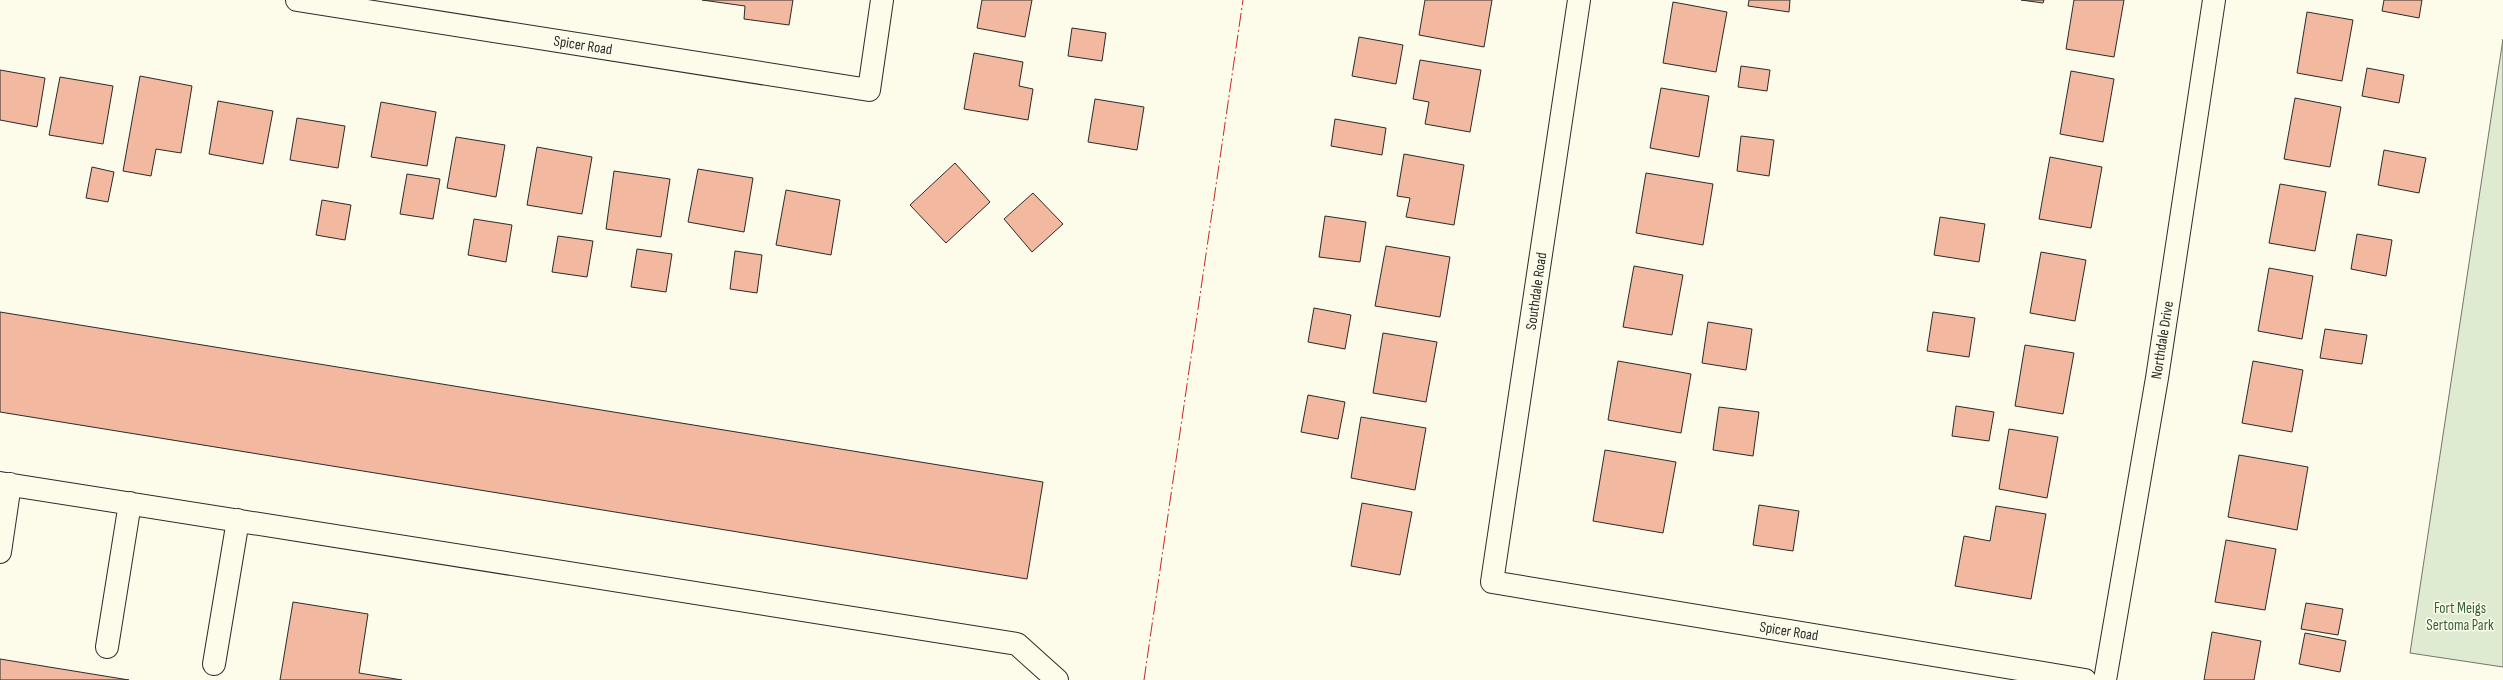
<svg xmlns="http://www.w3.org/2000/svg" width="2503" height="680" viewBox="0 0 2503 680" font-family="'Sofia Sans Condensed',sans-serif">
  <style>
    .green { fill: #deebd1; stroke: #74746e }
    .building { fill: #f2b8a0; stroke: #2b2b2b }
    .lines { fill: none; stroke-linecap: round; stroke-linejoin: round }
    .minor-casing { stroke: #2b2b2b; stroke-width: 24 }
    .minor { stroke: #fdfbea; stroke-width: 22 }
    .power { stroke: #c62828; stroke-width: 1; stroke-dasharray: 14 3 2 3; stroke-linecap: butt }
    .labels { text-anchor: middle; stroke-width: 3; stroke-linejoin: round; paint-order: stroke }
    .street-label { font-size: 15px; fill: #2b2b2b; stroke: #fdfbea }
    .park-label { font-size: 15px; fill: #34623c; stroke: #fdfbea }
  </style>
  <rect width="100%" height="100%" fill="#fdfbea"/>
  <path class="green" d="M 2503,39 L 2503,667 L 2410,653 Z"/>
  <path class="building" d="M 702,0 L 793,0 L 789,25 L 744,19 L 745,6 Z
    M 982,0 L 1032,0 L 1025,37 L 977,28 Z
    M 1425,0 L 1492,0 L 1484,47 L 1419,35 Z
    M 1749,0 L 1790,0 L 1789,12 L 1748,6 Z
    M 2021,0 L 2044,0 L 2043,3 Z
    M 2074,0 L 2124,0 L 2114,57 L 2066,49 Z
    M 2384,0 L 2422,0 L 2419,18 L 2382,11 Z
    M 1673,2 L 1727,12 L 1716,72 L 1663,63 Z
    M 2307,12 L 2353,20 L 2342,81 L 2297,73 Z
    M 1072,28 L 1106,33 L 1102,61 L 1068,56 Z
    M 1359,37 L 1403,45 L 1396,84 L 1352,76 Z
    M 974,53 L 1023,62 L 1019,86 L 1033,89 L 1028,120 L 964,109 Z
    M 1420,60 L 1481,70 L 1470,132 L 1425,124 L 1429,102 L 1413,99 Z
    M 1741,66 L 1770,70 L 1767,91 L 1738,87 Z
    M 2367,68 L 2404,75 L 2399,103 L 2362,96 Z
    M 0,70 L 45,78 L 37,127 L 0,120 Z
    M 2071,71 L 2114,79 L 2103,142 L 2060,134 Z
    M 140,76 L 192,86 L 181,153 L 156,149 L 151,176 L 123,171 Z
    M 60,77 L 113,86 L 103,144 L 49,135 Z
    M 1661,88 L 1709,96 L 1699,157 L 1650,148 Z
    M 2295,98 L 2341,107 L 2330,167 L 2284,159 Z
    M 1095,99 L 1144,107 L 1137,150 L 1088,142 Z
    M 218,101 L 273,111 L 263,164 L 209,154 Z
    M 381,102 L 436,112 L 427,166 L 371,157 Z
    M 297,118 L 345,126 L 338,168 L 290,160 Z
    M 1335,119 L 1386,128 L 1382,155 L 1331,146 Z
    M 1741,136 L 1774,140 L 1769,176 L 1737,171 Z
    M 456,137 L 505,145 L 496,197 L 447,188 Z
    M 537,147 L 592,157 L 582,214 L 527,205 Z
    M 2384,150 L 2426,158 L 2419,193 L 2378,185 Z
    M 1404,154 L 1464,165 L 1454,225 L 1406,217 L 1410,198 L 1397,196 Z
    M 2050,157 L 2102,167 L 2091,228 L 2039,219 Z
    M 955,163 L 990,202 L 946,243 L 910,205 Z
    M 92,167 L 114,172 L 108,202 L 86,198 Z
    M 698,169 L 753,178 L 744,232 L 688,222 Z
    M 614,171 L 670,179 L 661,237 L 606,229 Z
    M 1646,173 L 1713,184 L 1703,245 L 1636,233 Z
    M 407,174 L 440,179 L 433,219 L 400,214 Z
    M 2280,184 L 2326,192 L 2315,251 L 2269,243 Z
    M 786,190 L 840,200 L 831,255 L 776,245 Z
    M 1033,193 L 1063,224 L 1032,252 L 1004,219 Z
    M 322,200 L 351,205 L 345,240 L 316,235 Z
    M 1325,216 L 1366,222 L 1360,262 L 1319,257 Z
    M 1940,217 L 1985,224 L 1979,262 L 1934,255 Z
    M 474,219 L 512,225 L 506,262 L 468,255 Z
    M 2357,234 L 2392,240 L 2386,276 L 2351,269 Z
    M 558,236 L 593,241 L 587,277 L 552,272 Z
    M 1386,246 L 1450,257 L 1440,317 L 1375,306 Z
    M 637,249 L 672,254 L 666,292 L 631,287 Z
    M 735,251 L 762,255 L 757,293 L 730,289 Z
    M 2041,252 L 2086,260 L 2075,321 L 2030,313 Z
    M 1634,266 L 1683,275 L 1672,335 L 1623,327 Z
    M 2269,268 L 2313,276 L 2302,339 L 2258,331 Z
    M 1314,308 L 1351,315 L 1345,349 L 1308,342 Z
    M 0,312 L 1043,482 L 1027,579 L 0,412 Z
    M 1933,312 L 1975,318 L 1969,357 L 1927,351 Z
    M 1708,322 L 1752,329 L 1746,370 L 1702,363 Z
    M 2325,329 L 2367,335 L 2362,364 L 2320,358 Z
    M 1383,333 L 1437,342 L 1426,402 L 1373,393 Z
    M 2025,345 L 2074,353 L 2063,414 L 2015,406 Z
    M 1618,361 L 1691,374 L 1681,433 L 1608,420 Z
    M 2253,361 L 2303,370 L 2292,432 L 2242,423 Z
    M 1308,395 L 1345,402 L 1338,439 L 1301,432 Z
    M 1956,406 L 1994,412 L 1989,441 L 1952,436 Z
    M 1719,407 L 1759,412 L 1753,456 L 1713,450 Z
    M 1361,417 L 1426,428 L 1415,490 L 1351,478 Z
    M 2009,429 L 2058,437 L 2047,498 L 1999,489 Z
    M 1605,450 L 1676,462 L 1663,533 L 1593,521 Z
    M 2239,455 L 2308,467 L 2297,530 L 2228,517 Z
    M 1362,503 L 1412,512 L 1400,575 L 1351,566 Z
    M 1759,505 L 1799,511 L 1793,551 L 1753,545 Z
    M 1996,506 L 2046,514 L 2031,599 L 1955,586 L 1964,536 L 1990,541 Z
    M 2226,540 L 2276,549 L 2265,610 L 2215,602 Z
    M 293,602 L 368,614 L 359,673 L 402,680 L 280,680 Z
    M 2306,603 L 2343,609 L 2338,635 L 2301,629 Z
    M 2212,632 L 2261,641 L 2254,680 L 2204,680 Z
    M 2305,633 L 2346,641 L 2340,672 L 2299,664 Z
    M 0,659 L 129,680 L 0,680 Z"/>
  <g class="lines">
    <defs>
      <path id="minor" d="M 297,0 L 869,90 L 882,0
        M 1579,0 L 1492,582 L 2085,680
        M 0,483 L 1017,644 L 1057,680
        M 0,552 L 10,484
        M 107,647 L 130,503
        M 214,664 L 238,520
        M 2105,680 L 2157,378 L 2214,0"/>
    </defs>
    <use href="#minor" class="minor-casing"/>
    <use href="#minor" class="minor"/>
    <path class="power" d="M 1144,680 L 1243,0"/>
  </g>
  <g class="labels">
    <g class="street-label">
      <text transform="translate(583 45) rotate(9)" y="5">Spicer Road</text>
      <text transform="translate(1536 291) rotate(-82)" y="5">Southdale Road</text>
      <text transform="translate(2162 340) rotate(-81)" y="5">Northdale Drive</text>
      <text transform="translate(1789 631) rotate(9)" y="5">Spicer Road</text>
    </g>
    <g class="park-label">
      <text x="2460" y="613">Fort Meigs<tspan x="2460" dy="17">Sertoma Park</tspan></text>
    </g>
  </g>
</svg>
